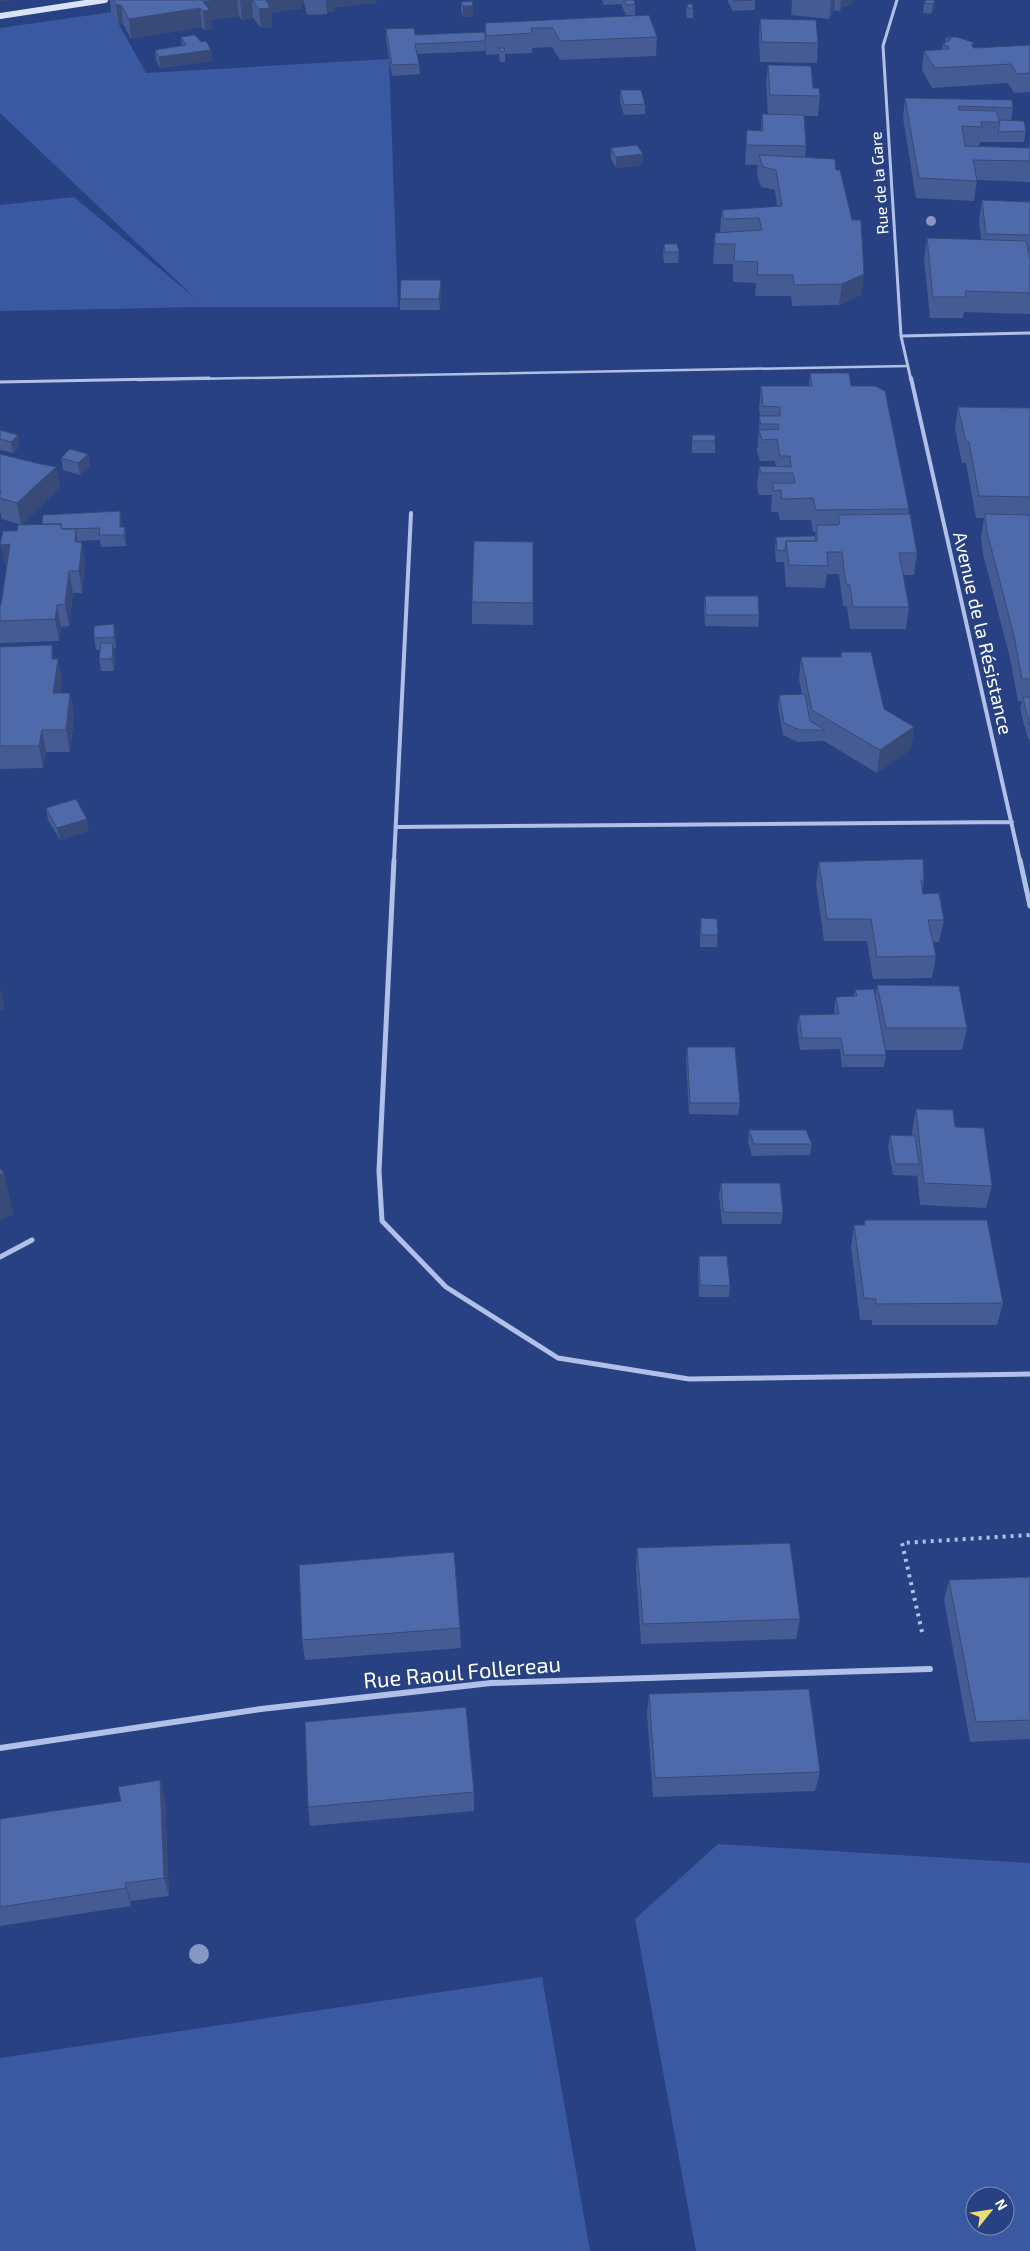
<svg xmlns="http://www.w3.org/2000/svg" width="1030" height="2251" viewBox="0 0 1030 2251" font-family="'Exo 2',sans-serif">
  <style>
    .green { fill: #3b59a0; fill-rule: evenodd }
    .lines { fill: none; stroke-linecap: round; stroke-linejoin: round }
    .path { stroke: #b0c0e7; stroke-width: 4; stroke-dasharray: 3 5; stroke-linecap: butt }
    .lane-far1 { stroke: #b0c0e7; stroke-width: 2.5 }
    .lane { stroke: #b0c0e7; stroke-width: 3 }
    .street-far3 { stroke: #b0c0e7; stroke-width: 3 }
    .street-far2 { stroke: #b0c0e7; stroke-width: 4 }
    .street-far1 { stroke: #b0c0e7; stroke-width: 5 }
    .street { stroke: #b0c0e7; stroke-width: 6 }
    .secondary { stroke: #d9e2f6; stroke-width: 6 }
    .tree { fill: #8697c2 }
    .wall { fill: #445b93 }
    .shaded-wall { fill: #374a78 }
    .building { fill: #4f6aab; stroke: #374a78 }
    .labels { text-anchor: middle; stroke-width: 4; stroke-linejoin: round; paint-order: stroke }
    .far-street-label { font-size: 16px; fill: #fff; stroke: #274183 }
    .street-label { font-size: 19px; fill: #fff; stroke: #274183 }
    .near-street-label { font-size: 22px; fill: #fff; stroke: #274183 }
  </style>
  <rect width="100%" height="100%" fill="#274183"/>
  <path class="green" d="M 112,12 L 146,73 L 389,59 L 398,307 L 205,307 L 0,311 L 0,205 L 74,197 L 196,299 L 0,113 L 0,28 Z
    M 718,1844 L 1030,1863 L 1030,2251 L 696,2251 L 635,1919 ZM 975,2196 L 1005,2196 L 1005,2226 L 975,2226 Z
    M 542,1977 L 590,2251 L 0,2251 L 0,2058 Z"/>
  <g class="lines">
    <path class="path" d="M 922,1632 L 902,1543 L 1030,1535"/>
    <path class="lane-far1" d="M 138,380 L 908,366"/>
    <path class="lane" d="M 0,382 L 209,378"/>
    <path class="street-far3" d="M 897,0 L 883,46 L 901,336 L 911,380
      M 901,336 L 1030,333"/>
    <path class="street-far2" d="M 911,378 L 1020,861
      M 396,827 L 1012,822
      M 394,861 L 411,513"/>
    <path class="street-far1" d="M 394,860 L 379,1171 L 382,1221 L 446,1287 L 558,1358 L 689,1379 L 1030,1374
      M 1020,860 L 1030,906
      M 0,1257 L 32,1240"/>
    <path class="street" d="M 0,1748 L 261,1709 L 491,1683 L 930,1669"/>
    <path class="secondary" d="M 0,16 L 105,0"/>
  </g>
  <g class="tree">
    <circle cx="931" cy="221" r="5"/>
    <circle cx="199" cy="1954" r="10"/>
  </g>
  <path class="wall" d="M 110,0 L 377,0 L 377,3 L 335,7 L 335,11 L 327,12 L 327,14 L 307,15 L 304,3 L 302,3 L 302,8 L 271,13 L 272,27 L 261,28 L 253,18 L 242,20 L 239,16 L 211,20 L 212,29 L 205,30 L 202,27 L 131,39 L 123,24 L 119,25 L 111,12 Z
    M 602,0 L 634,0 L 635,4 L 635,15 L 626,15 L 621,4 L 604,5 Z
    M 728,0 L 755,0 L 755,10 L 733,11 L 728,2 Z
    M 792,0 L 853,0 L 851,5 L 842,7 L 840,11 L 834,10 L 829,19 L 791,15 Z
    M 935,0 L 934,10 L 931,14 L 923,13 L 924,3 Z
    M 461,2 L 473,6 L 473,16 L 463,17 L 461,12 Z
    M 687,4 L 693,8 L 693,18 L 687,18 L 686,14 Z
    M 760,19 L 818,43 L 817,63 L 760,62 L 759,38 Z
    M 485,23 L 657,37 L 656,56 L 560,60 L 552,47 L 532,48 L 532,53 L 505,54 L 505,62 L 500,62 L 499,54 L 486,55 L 485,42 L 485,51 L 417,54 L 419,64 L 420,74 L 392,76 L 386,40 L 386,29 L 415,35 L 485,32 Z
    M 181,37 L 201,42 L 211,50 L 212,61 L 160,68 L 156,61 L 155,50 L 182,46 Z
    M 946,37 L 974,48 L 1030,45 L 1030,92 L 1014,93 L 1008,83 L 932,88 L 922,70 L 924,51 L 942,50 L 942,45 L 945,43 Z
    M 768,65 L 813,88 L 820,96 L 818,116 L 804,116 L 806,146 L 805,158 L 836,170 L 864,274 L 861,295 L 839,305 L 792,306 L 791,296 L 755,296 L 756,283 L 733,282 L 733,264 L 713,264 L 715,233 L 721,233 L 720,230 L 722,210 L 777,207 L 775,190 L 761,187 L 757,175 L 758,165 L 745,165 L 747,130 L 761,131 L 762,114 L 768,115 L 766,84 Z
    M 620,90 L 645,104 L 645,114 L 624,115 L 620,101 Z
    M 905,98 L 1013,108 L 1011,121 L 1026,131 L 1024,142 L 980,142 L 979,147 L 1029,148 L 1030,140 L 1030,182 L 977,180 L 974,201 L 916,198 L 903,118 Z
    M 611,148 L 643,154 L 642,165 L 616,168 L 611,159 Z
    M 982,200 L 1030,202 L 1030,256 L 1029,256 L 1030,259 L 1030,314 L 964,312 L 963,318 L 930,318 L 924,259 L 927,238 L 981,240 L 979,220 Z
    M 664,244 L 679,252 L 678,263 L 664,263 L 663,255 Z
    M 441,291 L 440,310 L 400,310 L 400,299 Z
    M 810,373 L 851,386 L 909,509 L 908,514 L 917,553 L 914,575 L 903,575 L 909,607 L 906,629 L 850,629 L 847,607 L 843,606 L 839,574 L 827,574 L 825,588 L 786,587 L 784,562 L 776,562 L 775,549 L 776,537 L 815,536 L 816,532 L 813,532 L 811,520 L 780,520 L 778,512 L 771,512 L 772,495 L 759,495 L 757,488 L 759,466 L 776,467 L 775,461 L 760,461 L 757,451 L 760,416 L 759,408 L 761,386 L 809,386 Z
    M 958,407 L 1030,408 L 1030,739 L 1028,739 L 1020,709 L 1022,701 L 1018,701 L 1010,658 L 983,554 L 981,536 L 984,518 L 976,518 L 966,463 L 962,463 L 955,429 Z
    M 0,430 L 20,446 L 13,453 L 0,450 Z
    M 692,435 L 715,435 L 715,453 L 692,453 Z
    M 0,454 L 36,463 L 56,467 L 60,488 L 21,525 L 2,519 L 0,512 Z
    M 88,454 L 90,466 L 80,475 L 63,470 L 61,458 Z
    M 120,511 L 122,527 L 125,527 L 126,538 L 126,546 L 101,547 L 100,540 L 78,541 L 78,542 L 82,542 L 85,563 L 82,593 L 73,593 L 69,626 L 61,627 L 59,641 L 0,643 L 0,605 L 1,605 L 7,567 L 5,567 L 17,531 L 42,524 Z
    M 533,542 L 533,625 L 472,624 L 472,602 Z
    M 705,596 L 759,615 L 758,627 L 705,626 L 704,607 Z
    M 114,624 L 116,636 L 116,648 L 114,649 L 115,655 L 114,671 L 101,671 L 99,659 L 100,650 L 96,650 L 94,638 Z
    M 0,647 L 58,659 L 62,681 L 60,693 L 70,693 L 74,716 L 70,752 L 46,752 L 43,768 L 0,769 Z
    M 841,652 L 884,709 L 914,727 L 911,749 L 877,773 L 824,741 L 798,742 L 783,735 L 778,706 L 779,695 L 802,694 L 799,679 L 801,657 L 840,657 Z
    M 46,808 L 89,831 L 60,840 L 48,820 Z
    M 819,862 L 924,880 L 922,891 L 923,894 L 944,920 L 939,942 L 933,942 L 936,956 L 932,978 L 873,979 L 867,941 L 824,941 L 816,884 Z
    M 701,918 L 718,935 L 717,947 L 700,947 L 700,930 Z
    M 877,985 L 967,1028 L 962,1050 L 885,1050 L 886,1055 L 884,1067 L 842,1067 L 840,1049 L 800,1050 L 797,1027 L 799,1015 L 835,1014 L 834,1009 L 836,997 L 854,996 L 855,990 L 875,997 Z
    M 687,1047 L 740,1103 L 738,1115 L 689,1114 L 686,1059 Z
    M 916,1109 L 955,1127 L 992,1186 L 986,1208 L 920,1205 L 917,1174 L 916,1176 L 893,1175 L 888,1147 L 890,1135 L 912,1136 L 912,1131 Z
    M 749,1130 L 812,1144 L 810,1155 L 752,1156 L 748,1142 Z
    M 721,1183 L 783,1213 L 781,1224 L 722,1224 L 719,1195 Z
    M 865,1220 L 1003,1303 L 997,1325 L 872,1325 L 872,1320 L 860,1320 L 851,1247 L 854,1225 L 864,1225 Z
    M 699,1256 L 730,1286 L 729,1297 L 699,1297 L 698,1268 Z
    M 637,1548 L 800,1619 L 796,1639 L 641,1644 L 636,1568 Z
    M 1030,1577 L 1030,1739 L 970,1742 L 944,1600 L 949,1580 Z
    M 460,1628 L 461,1648 L 305,1660 L 302,1640 Z
    M 649,1694 L 820,1772 L 815,1791 L 653,1797 L 647,1713 Z
    M 160,1780 L 165,1799 L 169,1896 L 131,1901 L 131,1906 L 0,1926 L 0,1819 L 121,1801 Z
    M 474,1792 L 474,1811 L 310,1826 L 308,1807 Z"/>
  <path class="shaded-wall" d="M 0,0 L 14,0 L 0,2 Z
    M 218,0 L 237,0 L 239,16 L 211,20 L 212,29 L 205,30 L 203,11 L 203,2 Z
    M 240,0 L 252,0 L 253,18 L 242,20 Z
    M 263,0 L 304,0 L 304,3 L 302,3 L 302,8 L 271,13 L 272,27 L 261,28 L 259,9 Z
    M 326,0 L 377,0 L 377,3 L 335,7 L 335,11 L 327,12 Z
    M 831,0 L 835,0 L 834,10 L 829,19 Z
    M 841,0 L 853,0 L 851,5 L 842,7 L 840,11 Z
    M 935,0 L 934,10 L 931,14 L 933,4 Z
    M 116,5 L 121,5 L 123,24 L 119,25 Z
    M 463,6 L 473,6 L 473,16 L 463,17 Z
    M 200,8 L 202,27 L 131,39 L 129,19 Z
    M 211,50 L 212,61 L 160,68 L 159,57 Z
    M 643,154 L 642,165 L 616,168 L 616,157 Z
    M 864,274 L 861,295 L 839,305 L 842,284 Z
    M 441,280 L 441,291 L 440,310 L 439,299 Z
    M 18,435 L 20,446 L 13,453 L 11,442 Z
    M 88,454 L 90,466 L 80,475 L 78,463 Z
    M 56,467 L 60,488 L 21,525 L 17,503 Z
    M 120,511 L 122,523 L 121,535 L 120,527 Z
    M 125,527 L 126,538 L 126,546 L 124,535 Z
    M 76,529 L 79,551 L 75,542 Z
    M 82,542 L 85,563 L 82,593 L 79,571 Z
    M 10,544 L 14,565 L 5,567 L 0,545 Z
    M 69,571 L 73,593 L 69,626 L 65,604 Z
    M 57,605 L 61,627 L 59,641 L 55,619 Z
    M 114,624 L 116,636 L 116,648 L 114,637 Z
    M 113,643 L 115,655 L 114,671 L 112,659 Z
    M 52,645 L 56,667 L 58,659 L 62,681 L 58,715 L 53,693 L 52,659 Z
    M 70,693 L 74,716 L 70,752 L 66,730 Z
    M 914,727 L 911,749 L 877,773 L 880,750 Z
    M 42,730 L 46,752 L 43,768 L 39,746 Z
    M 87,819 L 89,831 L 60,840 L 57,828 Z
    M 0,987 L 5,1009 L 0,1011 Z
    M 4,1173 L 14,1214 L 0,1221 L 0,1175 Z
    M 160,1780 L 165,1799 L 169,1896 L 164,1878 Z
    M 125,1883 L 131,1901 L 131,1906 L 126,1888 Z"/>
  <path class="building" d="M 113,0 L 218,0 L 203,2 L 210,10 L 203,11 L 200,8 L 129,19 L 121,5 L 116,5 Z
    M 252,0 L 266,0 L 270,8 L 259,9 Z
    M 624,0 L 634,0 L 635,4 L 627,5 Z
    M 733,0 L 753,0 L 733,1 Z
    M 926,0 L 935,0 L 933,4 L 924,3 Z
    M 472,1 L 473,6 L 463,6 L 461,2 Z
    M 687,4 L 692,4 L 693,8 L 688,8 Z
    M 649,15 L 657,37 L 560,41 L 553,28 L 531,28 L 532,33 L 486,36 L 485,23 Z
    M 760,19 L 816,20 L 818,43 L 762,42 Z
    M 414,28 L 415,35 L 485,32 L 485,41 L 415,44 L 419,64 L 392,65 L 386,29 Z
    M 195,35 L 201,42 L 206,41 L 211,50 L 159,57 L 155,50 L 186,45 L 181,37 Z
    M 946,37 L 957,37 L 975,43 L 971,45 L 974,48 L 1030,45 L 1030,73 L 1017,74 L 1011,64 L 935,68 L 924,51 L 949,49 L 948,46 L 942,45 L 951,39 Z
    M 499,48 L 504,48 L 505,51 L 500,52 Z
    M 768,65 L 811,66 L 813,88 L 819,88 L 820,96 L 770,95 Z
    M 620,90 L 641,90 L 645,104 L 624,105 Z
    M 905,98 L 1012,100 L 1013,108 L 958,106 L 959,110 L 996,111 L 1000,122 L 981,122 L 982,127 L 962,126 L 965,146 L 1030,148 L 1030,161 L 973,160 L 977,181 L 919,178 Z
    M 762,114 L 804,115 L 806,146 L 746,145 L 747,130 L 763,131 Z
    M 999,120 L 1024,121 L 1026,131 L 998,132 L 1000,122 Z
    M 637,145 L 643,154 L 616,157 L 611,148 Z
    M 759,155 L 835,159 L 836,170 L 840,170 L 852,220 L 861,220 L 864,274 L 842,284 L 794,285 L 793,275 L 757,275 L 758,262 L 734,261 L 735,244 L 715,244 L 715,233 L 762,230 L 759,218 L 724,219 L 722,210 L 782,206 L 776,170 L 763,167 Z
    M 982,200 L 1030,202 L 1030,235 L 986,234 Z
    M 927,238 L 1026,241 L 1030,259 L 1030,293 L 965,291 L 966,297 L 933,297 Z
    M 664,244 L 677,244 L 679,252 L 665,252 Z
    M 401,280 L 441,280 L 439,299 L 400,299 Z
    M 810,373 L 849,373 L 851,386 L 875,386 L 885,391 L 909,509 L 816,510 L 813,498 L 782,499 L 781,490 L 773,491 L 773,483 L 795,483 L 793,473 L 761,473 L 759,466 L 791,467 L 790,456 L 780,456 L 777,439 L 762,440 L 759,430 L 779,429 L 778,424 L 761,424 L 759,416 L 780,416 L 780,407 L 763,406 L 761,386 L 812,386 Z
    M 958,407 L 1030,408 L 1030,497 L 979,496 L 969,442 L 966,442 Z
    M 0,430 L 18,435 L 11,442 L 0,439 Z
    M 692,435 L 715,435 L 715,441 L 693,441 Z
    M 70,449 L 88,454 L 78,463 L 61,458 Z
    M 0,454 L 36,463 L 56,467 L 17,503 L 0,498 L 0,494 L 2,492 L 0,492 Z
    M 120,511 L 120,527 L 125,527 L 124,535 L 99,535 L 100,528 L 62,529 L 61,524 L 42,524 L 43,515 Z
    M 910,514 L 917,553 L 899,553 L 909,607 L 853,607 L 850,585 L 846,584 L 842,552 L 827,552 L 828,566 L 789,565 L 786,541 L 817,541 L 817,525 L 837,525 L 840,523 L 838,515 Z
    M 985,514 L 1030,515 L 1030,679 L 1022,679 L 1014,636 L 987,532 Z
    M 61,524 L 61,529 L 76,529 L 75,542 L 82,542 L 79,571 L 69,571 L 65,604 L 57,605 L 55,619 L 0,621 L 0,605 L 1,605 L 10,544 L 0,545 L 3,531 L 17,531 L 18,525 Z
    M 815,536 L 816,541 L 786,541 L 785,551 L 777,550 L 776,537 Z
    M 474,541 L 533,542 L 533,603 L 472,602 Z
    M 705,596 L 758,596 L 759,615 L 706,615 Z
    M 114,624 L 114,637 L 94,638 L 94,626 Z
    M 101,643 L 113,643 L 112,659 L 99,659 Z
    M 52,645 L 52,659 L 58,659 L 53,693 L 70,693 L 66,730 L 42,730 L 39,746 L 0,746 L 0,647 Z
    M 841,652 L 871,652 L 884,709 L 914,727 L 880,750 L 812,710 L 801,657 L 842,657 Z
    M 805,694 L 810,721 L 825,730 L 800,730 L 784,723 L 779,695 Z
    M 1023,697 L 1030,697 L 1030,727 Z
    M 76,799 L 87,819 L 57,828 L 46,808 Z
    M 923,859 L 924,880 L 921,880 L 923,894 L 939,893 L 944,920 L 928,920 L 936,956 L 877,957 L 871,919 L 827,919 L 819,862 Z
    M 701,918 L 717,919 L 718,935 L 701,935 Z
    M 877,985 L 959,986 L 967,1028 L 886,1028 Z
    M 874,989 L 886,1055 L 844,1055 L 841,1038 L 802,1038 L 799,1015 L 839,1014 L 836,997 L 857,996 L 855,990 Z
    M 687,1047 L 735,1047 L 740,1103 L 690,1103 Z
    M 916,1109 L 953,1110 L 955,1127 L 984,1128 L 992,1186 L 924,1183 Z
    M 749,1130 L 806,1130 L 812,1144 L 754,1144 Z
    M 890,1135 L 915,1136 L 919,1164 L 895,1164 Z
    M 0,1168 L 4,1173 L 0,1175 Z
    M 721,1183 L 780,1183 L 783,1213 L 723,1212 Z
    M 865,1220 L 987,1220 L 1003,1303 L 876,1304 L 876,1299 L 864,1298 L 854,1225 L 865,1225 Z
    M 699,1256 L 727,1256 L 730,1286 L 700,1285 Z
    M 790,1543 L 800,1619 L 643,1624 L 637,1548 Z
    M 454,1552 L 460,1628 L 302,1640 L 299,1565 Z
    M 1030,1577 L 1030,1720 L 976,1722 L 949,1580 Z
    M 809,1689 L 820,1772 L 655,1778 L 649,1694 Z
    M 466,1707 L 474,1792 L 308,1807 L 305,1722 Z
    M 160,1780 L 164,1878 L 125,1883 L 126,1888 L 0,1907 L 0,1819 L 121,1801 L 118,1787 Z"/>
  <g class="labels">
    <g class="far-street-label">
      <text transform="translate(879 183) rotate(-94)" y="6">Rue de la Gare</text>
    </g>
    <g class="street-label">
      <text transform="translate(983 633) rotate(77)" y="7">Avenue de la Résistance</text>
    </g>
    <g class="near-street-label">
      <text transform="translate(462 1672) rotate(-5)" y="8">Rue Raoul Follereau</text>
    </g>
  </g>
  <g transform="translate(990 2211) rotate(60)"><circle r="24" fill="#274183" stroke="#7d8db5"/>
  <path d="M0-4L9 19L0 12L-9 19Z" fill="#efde75"/>
  <text y="-8" font-size="14" font-weight="bold" text-anchor="middle" fill="#ffffff">N</text>
  </g>
</svg>
